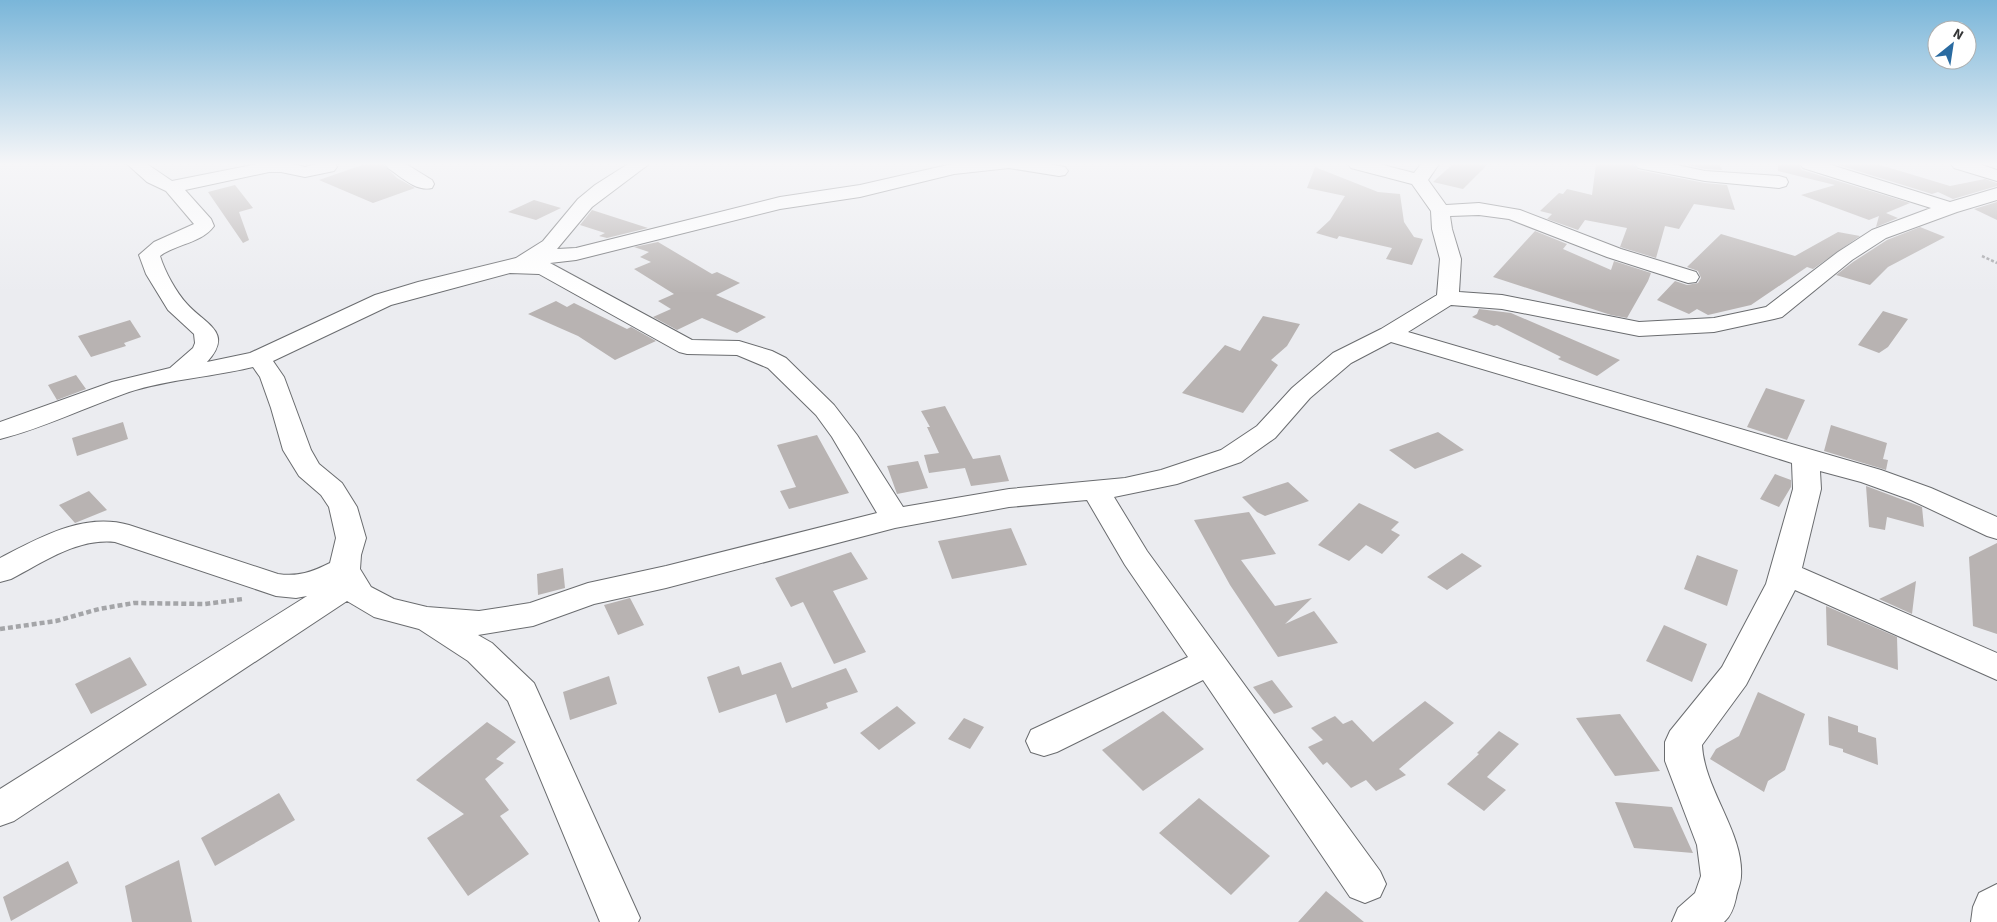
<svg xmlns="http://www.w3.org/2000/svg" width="1997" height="922" viewBox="0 0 1997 922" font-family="'Source Sans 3',sans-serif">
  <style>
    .building { fill: #b8b3b2 }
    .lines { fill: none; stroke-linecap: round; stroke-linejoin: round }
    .street-casing { stroke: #6a6c6f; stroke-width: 2 }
    .path-far1 { stroke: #a4a5a8; stroke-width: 2.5; stroke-dasharray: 3 2; stroke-linecap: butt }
    .path { stroke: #a4a5a8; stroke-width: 4.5; stroke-dasharray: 5 3; stroke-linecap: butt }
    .street { fill: #fff; fill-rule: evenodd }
  </style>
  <rect width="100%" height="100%" fill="#ebecf0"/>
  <path class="building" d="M 365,164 L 383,164 L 397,178 L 415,188 L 373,203 L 319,180 Z
    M 1453,164 L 1488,164 L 1463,189 L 1433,182 Z
    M 1596,164 L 1633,164 L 1638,170 L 1705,183 L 1727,185 L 1735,210 L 1694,204 L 1679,229 L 1665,226 L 1656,258 L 1620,247 L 1627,228 L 1585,220 L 1578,230 L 1547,219 L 1552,214 L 1540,211 L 1559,193 L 1563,194 L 1567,189 L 1592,195 Z
    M 1682,164 L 1720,164 L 1722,170 L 1705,169 Z
    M 1778,164 L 1798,164 L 1802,170 L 1910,203 L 1886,213 L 1898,218 L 1876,227 L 1879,216 L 1869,220 L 1801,195 L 1835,185 L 1778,171 Z
    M 1835,164 L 1877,164 L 1950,186 L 1985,179 L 1997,183 L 1997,186 L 1953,199 L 1938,192 L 1932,194 Z
    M 1315,167 L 1378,192 L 1400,194 L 1404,222 L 1414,237 L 1423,239 L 1412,265 L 1386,259 L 1392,248 L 1339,236 L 1337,239 L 1316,233 L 1330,220 L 1345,196 L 1307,188 Z
    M 235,185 L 253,208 L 239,212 L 249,240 L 243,243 L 208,192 Z
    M 534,200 L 561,208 L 536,220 L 508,212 Z
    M 1997,202 L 1997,220 L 1974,209 Z
    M 592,210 L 648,228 L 607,238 L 599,236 L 605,233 L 580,225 Z
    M 1920,227 L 1945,237 L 1888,267 L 1870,285 L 1836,275 L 1853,262 L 1887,240 Z
    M 1535,231 L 1567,244 L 1563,249 L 1611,270 L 1614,261 L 1651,273 L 1648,281 L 1627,318 L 1611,315 L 1493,277 Z
    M 1838,232 L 1860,236 L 1813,269 L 1807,267 L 1751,305 L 1708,315 L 1697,309 L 1689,314 L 1657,300 L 1675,281 L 1687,285 L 1698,283 L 1701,278 L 1698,271 L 1687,267 L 1721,234 L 1795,256 Z
    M 658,242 L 712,274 L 717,272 L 740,283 L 716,295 L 766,317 L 737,333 L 702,318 L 677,330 L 653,317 L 671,309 L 658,301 L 674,294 L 634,269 L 651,262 L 640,257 L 649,252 L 634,247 Z
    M 556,301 L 567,307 L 574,303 L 627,329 L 631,327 L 656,341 L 615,360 L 578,336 L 528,314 Z
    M 1479,309 L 1511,313 L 1620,360 L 1597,376 L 1558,359 L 1561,357 L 1497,325 L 1494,326 L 1472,317 L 1477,314 Z
    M 1883,311 L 1908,319 L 1888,347 L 1879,353 L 1858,345 Z
    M 1263,316 L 1300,324 L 1287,346 L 1271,360 L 1278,365 L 1243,413 L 1182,393 L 1225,345 L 1240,351 Z
    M 130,320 L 141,337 L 124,343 L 126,346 L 91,357 L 78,336 Z
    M 76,375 L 86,389 L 57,400 L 48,385 Z
    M 1766,388 L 1805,400 L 1787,440 L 1747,427 Z
    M 945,406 L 973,459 L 1000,455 L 1009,481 L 971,486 L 965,468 L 929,473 L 924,455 L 939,453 L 927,427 L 930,427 L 921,411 Z
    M 123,422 L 128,439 L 77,456 L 72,438 Z
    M 1831,425 L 1887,443 L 1883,459 L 1888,460 L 1886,470 L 1824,451 Z
    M 1438,432 L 1464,450 L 1415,469 L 1389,450 Z
    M 817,435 L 849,493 L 789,509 L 780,491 L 796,487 L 777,445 Z
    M 918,461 L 928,488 L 897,494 L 887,466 Z
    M 1775,474 L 1791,480 L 1791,487 L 1779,507 L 1760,499 Z
    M 1288,482 L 1309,501 L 1265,516 L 1257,512 L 1242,497 Z
    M 1866,486 L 1922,507 L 1924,527 L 1887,517 L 1885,530 L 1869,527 Z
    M 89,491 L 107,510 L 75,523 L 59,505 Z
    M 1359,503 L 1399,522 L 1391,530 L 1400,535 L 1382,554 L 1366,545 L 1349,561 L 1318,545 Z
    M 1249,512 L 1276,554 L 1241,560 L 1275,606 L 1312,598 L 1285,624 L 1314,611 L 1338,643 L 1278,657 L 1230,585 L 1194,520 Z
    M 1011,528 L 1027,565 L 952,579 L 938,541 Z
    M 1997,543 L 1997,634 L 1973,626 L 1969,557 Z
    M 851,552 L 868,579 L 833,591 L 866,652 L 834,664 L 803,602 L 791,607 L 775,578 Z
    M 1462,553 L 1482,566 L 1447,590 L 1427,577 Z
    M 1697,555 L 1738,570 L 1727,606 L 1684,589 Z
    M 563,568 L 565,588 L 538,595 L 537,574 Z
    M 1916,581 L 1912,614 L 1879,599 L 1896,591 Z
    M 630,598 L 644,625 L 618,635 L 604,605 Z
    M 1826,606 L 1897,637 L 1898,670 L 1827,645 Z
    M 1664,625 L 1707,644 L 1692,682 L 1646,661 Z
    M 130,657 L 147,685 L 91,714 L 75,684 Z
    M 781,662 L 792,688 L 846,668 L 858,692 L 826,703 L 828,708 L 786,723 L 776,694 L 719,713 L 707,677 L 739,666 L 742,675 Z
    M 609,676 L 617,704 L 570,720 L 563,692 Z
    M 1272,680 L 1293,707 L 1274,714 L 1253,687 Z
    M 1758,692 L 1805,714 L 1785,770 L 1768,781 L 1764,792 L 1710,759 L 1716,749 L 1739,736 Z
    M 1425,701 L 1454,723 L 1399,769 L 1406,775 L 1376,791 L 1366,780 L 1351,788 L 1327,762 L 1323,765 L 1308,747 L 1323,740 L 1311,728 L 1335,716 L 1343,724 L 1352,720 L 1373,742 Z
    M 897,706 L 916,723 L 879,750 L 860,733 Z
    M 1163,711 L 1204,749 L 1143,791 L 1102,750 Z
    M 1620,714 L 1660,771 L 1615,776 L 1576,718 Z
    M 1828,716 L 1858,726 L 1858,732 L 1876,738 L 1878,765 L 1843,752 L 1843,749 L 1829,745 Z
    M 964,718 L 984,727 L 970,749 L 948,739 Z
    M 487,722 L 516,742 L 496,759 L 504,763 L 485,779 L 509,810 L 500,816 L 529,854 L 468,896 L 427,838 L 464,814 L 416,780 Z
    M 1499,731 L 1519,744 L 1487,777 L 1506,790 L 1484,811 L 1447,784 L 1479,754 L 1477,753 Z
    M 279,793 L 295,820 L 215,866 L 201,838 Z
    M 1199,798 L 1270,856 L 1231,895 L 1159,833 Z
    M 1615,802 L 1672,807 L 1693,853 L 1634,848 Z
    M 179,860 L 192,922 L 132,922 L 125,886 Z
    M 68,861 L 78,883 L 11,921 L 3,897 Z
    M 1326,891 L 1364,922 L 1298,922 Z"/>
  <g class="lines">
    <defs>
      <path id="street" d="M 127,164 L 147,164 L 172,181 L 257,164 L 293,164 L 305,167 L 316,164 L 335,164 L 337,167 L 334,171 L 305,177 L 281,172 L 269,172 L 185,190 L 211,219 L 214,226 C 202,243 176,244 160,256 C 165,272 176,292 187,304 C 206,325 234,332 207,362 L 250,353 L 375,295 L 418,282 L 516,258 L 543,241 L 578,199 L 595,185 L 628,164 L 649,164 L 592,207 L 557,249 L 576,248 L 780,197 L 860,185 L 952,164 L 1049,164 L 1065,167 L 1068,171 L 1065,175 L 1059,176 L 1009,168 L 954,174 L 860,197 L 780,209 L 576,260 L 550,263 L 692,340 L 739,341 L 772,351 L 786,358 L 834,405 L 857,435 L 903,507 L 1009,489 L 1125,478 L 1161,470 L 1221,450 L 1257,426 L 1292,388 L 1333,353 L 1381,329 L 1437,295 L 1440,259 L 1432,229 L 1431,211 L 1412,184 L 1351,168 L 1348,164 L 1379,164 L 1414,173 L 1421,164 L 1439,164 L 1428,180 L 1446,205 L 1479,203 L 1520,210 L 1621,249 L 1696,272 L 1699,277 L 1696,282 L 1688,283 L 1607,257 L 1509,219 L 1479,215 L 1450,216 L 1452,229 L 1461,259 L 1459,292 L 1502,295 L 1639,322 L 1714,318 L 1766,307 L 1838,252 L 1872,230 L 1931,208 L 1803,168 L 1800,164 L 1828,164 L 1950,202 L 1997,188 L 1997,200 L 1957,212 L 1886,238 L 1852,260 L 1782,317 L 1774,319 L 1714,332 L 1639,336 L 1502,309 L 1451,305 L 1408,332 L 1881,470 L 1931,488 L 1997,517 L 1997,539 L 1987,536 L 1911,500 L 1861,482 L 1820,471 L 1821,489 L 1802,568 L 1997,653 L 1997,680 L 1795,590 L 1746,685 L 1702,745 C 1704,789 1744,833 1741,876 C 1741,883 1737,891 1736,898 C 1734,907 1731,916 1724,922 L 1672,922 L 1678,908 L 1695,893 L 1701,876 L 1697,845 L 1665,761 L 1665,742 L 1670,731 L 1722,667 L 1766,584 L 1793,489 L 1792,463 L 1671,425 L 1391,342 L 1351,363 L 1310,398 L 1275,438 L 1241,462 L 1177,484 L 1114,497 L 1147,551 L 1380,871 L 1386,884 L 1380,897 L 1365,903 L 1350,897 L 1203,680 L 1057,752 L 1044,756 L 1031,752 L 1026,741 L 1031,730 L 1188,657 L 1125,565 L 1087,500 L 1009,507 L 895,528 L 666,588 L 594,604 L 533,626 L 478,635 L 492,643 L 534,683 L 640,918 L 638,922 L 600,922 L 508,701 L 468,661 L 419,629 L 374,617 L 347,601 L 14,821 L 0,826 L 0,789 L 307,596 L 296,598 L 276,596 L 115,542 C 77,538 44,562 11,579 L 0,582 L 0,558 C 39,538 83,512 129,525 L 278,574 C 298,577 312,572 330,563 L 336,538 L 329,507 L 321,495 L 299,476 L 283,450 L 271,408 L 260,377 L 253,367 C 212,377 169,379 129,392 C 86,407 44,428 0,439 L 0,422 L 112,382 L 170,368 L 193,348 L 195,343 L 194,334 L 168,310 L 146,274 L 139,255 L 154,242 L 194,224 L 166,191 L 147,182 ZM 510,273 L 539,274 L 679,352 L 687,354 L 737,355 L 768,368 L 816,415 L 832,437 L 877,513 L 666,566 L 588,583 L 530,603 L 479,611 L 427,607 L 394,599 L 371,587 L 360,569 L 361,555 L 366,538 L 357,507 L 342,483 L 319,464 L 311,450 L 284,377 L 273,361 L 391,305 Z
        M 385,164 L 406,164 L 432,180 L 434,184 L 432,188 C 416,192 400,176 388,168 Z
        M 1635,164 L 1672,164 L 1705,171 L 1779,176 L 1786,178 L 1788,182 L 1786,186 L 1779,188 L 1705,181 L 1638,168 Z
        M 1951,164 L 1979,164 L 1997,170 L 1997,181 L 1954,168 Z
        M 1997,884 L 1997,922 L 1971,922 L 1973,907 L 1979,893 Z"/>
    </defs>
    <use href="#street" class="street-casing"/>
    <path class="path-far1" d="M 1982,256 L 1997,263"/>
    <path class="path" d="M 0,629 L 56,621 L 99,609 L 134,603 L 205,604 L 243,599"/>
    <use href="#street" class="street"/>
  </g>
  <linearGradient id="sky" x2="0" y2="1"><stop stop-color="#7ab6d9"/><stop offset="0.56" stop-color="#f6f6f8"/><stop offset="1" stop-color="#f6f6f8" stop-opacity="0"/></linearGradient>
  <rect width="1997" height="293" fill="url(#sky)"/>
  <g transform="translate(1952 45) rotate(30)"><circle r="24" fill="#ffffff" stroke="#aeafaf"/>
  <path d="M0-4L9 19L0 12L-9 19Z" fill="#2a6ba1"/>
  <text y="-8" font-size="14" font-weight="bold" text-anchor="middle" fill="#353637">N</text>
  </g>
</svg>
